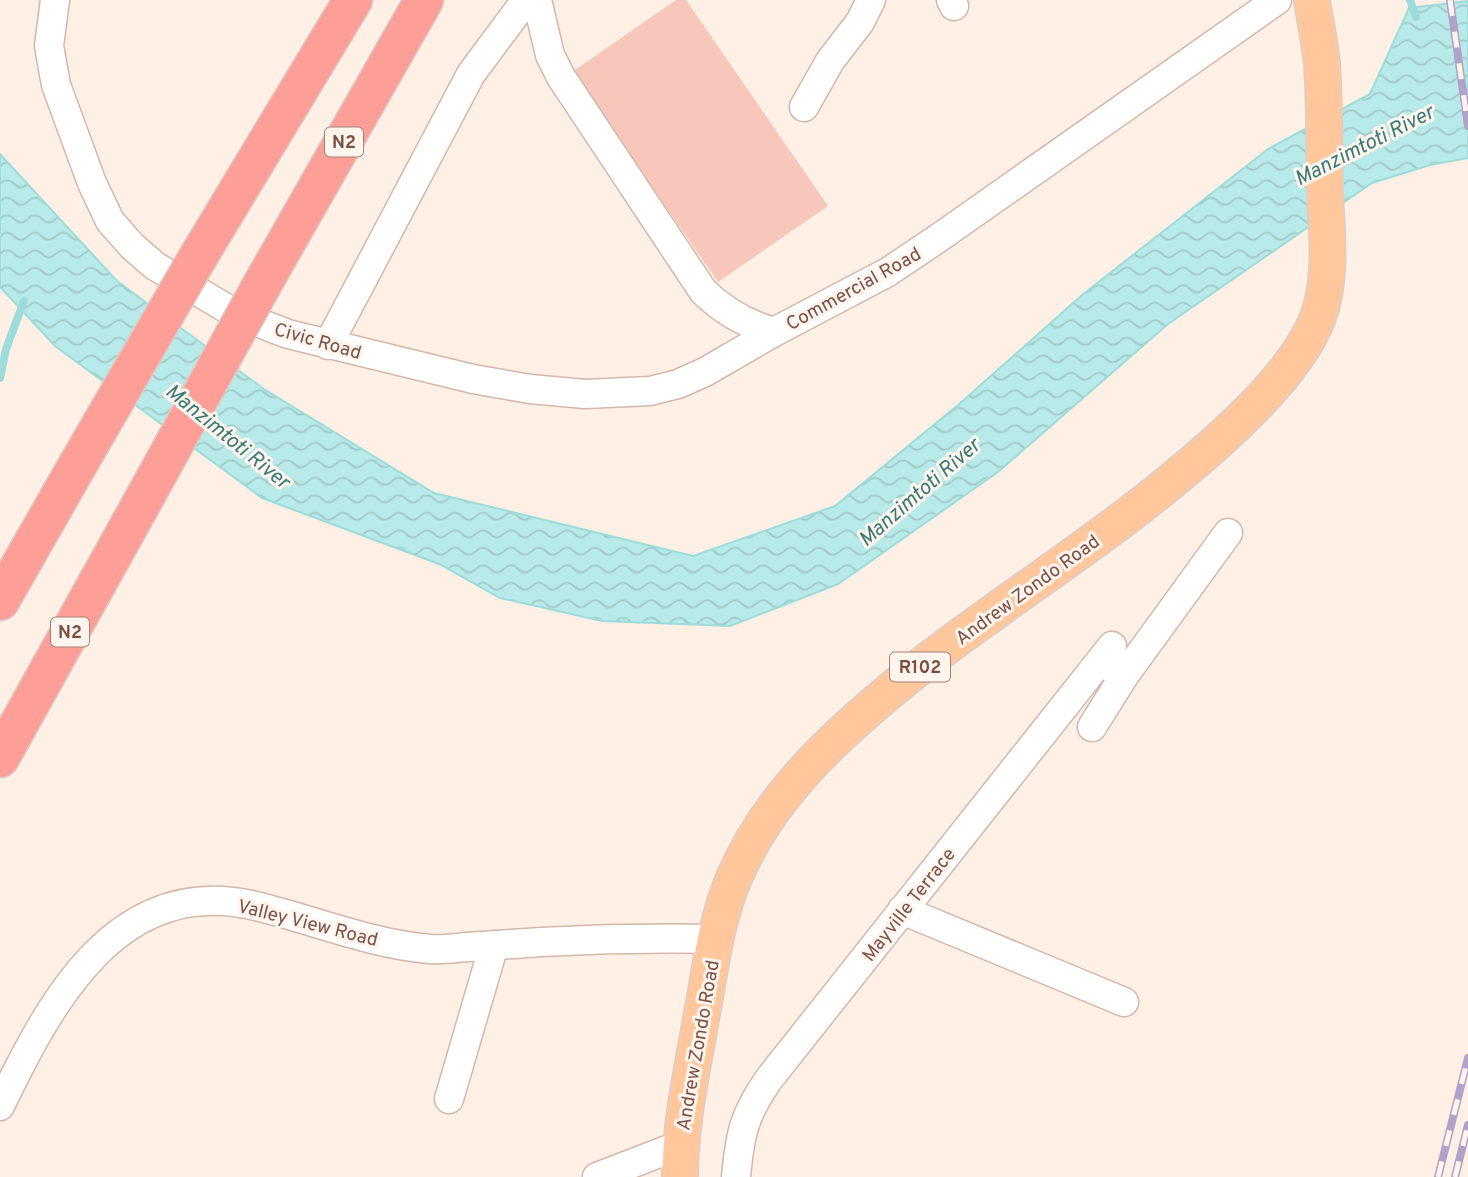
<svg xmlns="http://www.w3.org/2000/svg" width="1468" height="1177" viewBox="0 0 1468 1177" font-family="Overpass,sans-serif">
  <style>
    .water { fill: url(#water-waves); stroke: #9ddcda; stroke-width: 2 }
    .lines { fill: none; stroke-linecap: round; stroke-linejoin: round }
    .stream { stroke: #9ddcda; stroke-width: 8 }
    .building { fill: #f6c7ba }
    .minor-casing { stroke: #d3b7ac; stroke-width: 31 }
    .major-casing { stroke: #d9cecc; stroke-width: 38 }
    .highway-casing { stroke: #d9cecc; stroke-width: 41 }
    .minor { stroke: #fff; stroke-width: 28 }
    .major { stroke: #ffc79b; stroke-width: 35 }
    .highway { stroke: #fd9f97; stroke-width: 38 }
    .rail-casing { stroke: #b0a2c9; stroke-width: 8 }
    .rail { stroke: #fff5ed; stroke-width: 5; stroke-dasharray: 16; stroke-linecap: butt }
    .highway-bridge-casing { stroke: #d9cecc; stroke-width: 41; stroke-linecap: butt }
    .highway-bridge { stroke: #fd9f97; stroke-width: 38 }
    .labels { text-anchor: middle; stroke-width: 6; stroke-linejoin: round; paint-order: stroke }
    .shield { fill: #fff5ed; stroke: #a1827a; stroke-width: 2 }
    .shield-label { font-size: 18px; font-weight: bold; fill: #795048 }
    .street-label { font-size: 19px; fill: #795048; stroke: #fff5ed }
    .water-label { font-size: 21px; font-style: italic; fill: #377977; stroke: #fff5ed }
  </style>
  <defs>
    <pattern id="water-waves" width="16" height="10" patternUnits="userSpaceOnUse" patternTransform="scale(1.75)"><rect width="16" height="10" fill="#b7eae8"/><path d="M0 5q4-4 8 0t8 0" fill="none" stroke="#a1cac8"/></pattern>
  </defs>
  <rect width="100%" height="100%" fill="#fef0e5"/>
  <path class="water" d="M 1468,1 L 1468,158 L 1430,165 L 1372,183 L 1168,324 L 998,472 L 838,584 L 730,626 L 602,621 L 500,598 L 439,564 L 262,498 L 55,346 L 0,287 L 0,154 L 117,281 L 264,389 L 434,493 L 693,556 L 835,506 L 958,405 L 1082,295 L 1268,149 L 1370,94 L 1409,8 Z"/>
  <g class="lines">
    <path class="stream" d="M 1410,0 L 1416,17
      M 0,378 L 6,349 L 24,301"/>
  </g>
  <path class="building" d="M 676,0 L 686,0 L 828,206 L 718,282 L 572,72 Z"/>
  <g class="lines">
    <defs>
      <path id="minor" d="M 55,0 L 49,46 L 56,85 L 92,183 L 110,221 L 132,246 L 155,266 L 236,314 L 288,334 L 473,379 L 530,389 L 585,394 L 650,391 L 678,384 L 705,372 L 774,332 L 888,272 L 940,237 L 1277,0
        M 537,0 L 550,55 L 561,77 L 703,291 C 724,312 746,324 774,332
        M 951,0 L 954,6
        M 804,107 L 830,61 L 860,22 L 871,0
        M 328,345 L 471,74 L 526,0
        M 1124,676 L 1228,533
        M 1092,727 L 1124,676 L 1109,666
        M 902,910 L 1124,1002
        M 449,1099 L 494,945
        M 0,1106 C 51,1000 119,871 260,907 C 316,921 371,944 430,949 C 442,950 455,948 467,947 C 491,945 516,944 541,942 C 599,939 658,938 716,939
        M 597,1177 L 680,1145
        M 736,1177 C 740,1133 744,1115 769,1079 L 1112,646"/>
      <path id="major" d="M 680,1177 C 680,1124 692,1071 701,1019 C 710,972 715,923 734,878 C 770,794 838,733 907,677 C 992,609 1085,552 1169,483 C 1218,443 1296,376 1318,317 C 1332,279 1327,235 1325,195 C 1324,152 1325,108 1322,64 C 1320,43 1315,21 1312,0"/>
      <path id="highway" d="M 201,252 L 353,0
        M 263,283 L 424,0
        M 0,601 L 77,466
        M 0,758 L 140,506"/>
    </defs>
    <use href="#minor" class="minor-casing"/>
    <use href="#major" class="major-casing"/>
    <use href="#highway" class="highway-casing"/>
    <use href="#minor" class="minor"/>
    <use href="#major" class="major"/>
    <use href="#highway" class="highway"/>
    <defs>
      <path id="rail" d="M 1450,0 L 1468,126
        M 1438,1177 L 1468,1058
        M 1455,1177 L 1468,1125"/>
    </defs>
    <use href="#rail" class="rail-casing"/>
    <use href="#rail" class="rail"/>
    <defs>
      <path id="highway-bridge" d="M 77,466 L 201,252
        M 140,506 L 263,283"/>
    </defs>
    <use href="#highway-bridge" class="highway-bridge-casing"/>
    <use href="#highway-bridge" class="highway-bridge"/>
  </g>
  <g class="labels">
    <g class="shield">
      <rect x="325" y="127.5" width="38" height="29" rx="5"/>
      <rect x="51" y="617.5" width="38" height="29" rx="5"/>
      <rect x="890" y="652.5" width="60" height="29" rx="5"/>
    </g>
    <g class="shield-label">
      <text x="344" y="148">N2</text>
      <text x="70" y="638">N2</text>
      <text x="920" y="673">R102</text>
    </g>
    <g class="street-label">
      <text transform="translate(853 288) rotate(-29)" y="7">Commercial Road</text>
      <text transform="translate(318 340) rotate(16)" y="7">Civic Road</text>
      <text transform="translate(1027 589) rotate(-36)" y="7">Andrew Zondo Road</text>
      <text transform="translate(908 904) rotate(-52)" y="7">Mayville Terrace</text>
      <text transform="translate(308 922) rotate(14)" y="7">Valley View Road</text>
      <text transform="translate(697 1045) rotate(-80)" y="7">Andrew Zondo Road</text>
    </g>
    <g class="water-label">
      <text transform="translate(1364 145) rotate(-27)" y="7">Manzimtoti River</text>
      <text transform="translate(228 436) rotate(39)" y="7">Manzimtoti River</text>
      <text transform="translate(919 492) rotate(-41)" y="7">Manzimtoti River</text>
    </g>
  </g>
</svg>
